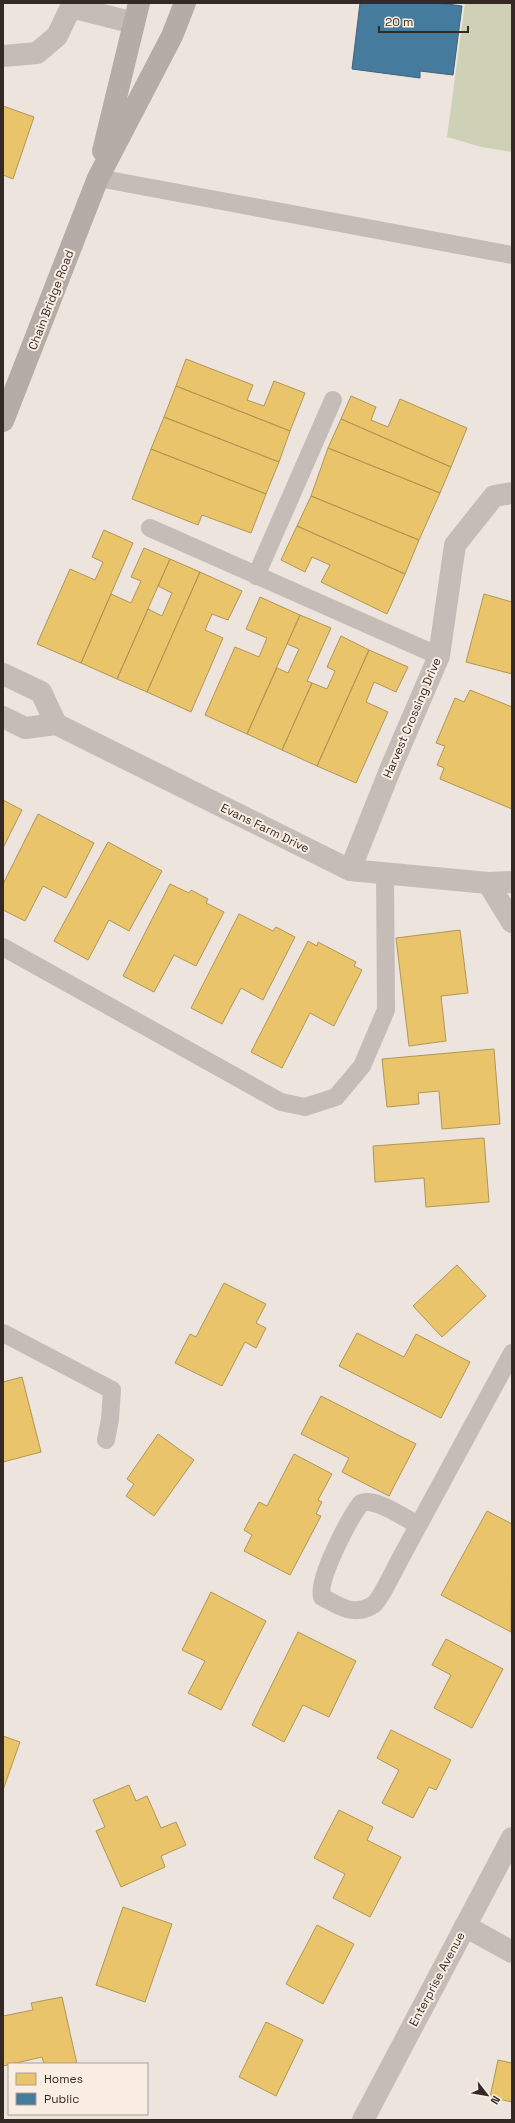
<svg xmlns="http://www.w3.org/2000/svg" width="515" height="2123" viewBox="0 0 515 2123" font-family="'Space Grotesk',sans-serif">
  <style>
    .green { fill: #cfd1b6 }
    .homes { fill: #e9c46a; stroke: #b39655 }
    .public { fill: #457b9d; stroke: #406279 }
    .lines { fill: none; stroke-linecap: round; stroke-linejoin: round }
    .service { stroke: #c5bcb7; stroke-width: 18 }
    .minor { stroke: #c5bcb7; stroke-width: 22 }
    .secondary { stroke: #b6aca7; stroke-width: 22 }
    .labels { text-anchor: middle; stroke-width: 4; stroke-linejoin: round; paint-order: stroke }
    .street-label { font-size: 12px; fill: #352925; stroke: #faeee3 }
  </style>
  <rect width="100%" height="100%" fill="#ece4dd"/>
  <path class="green" d="M 465,3 L 512,3 L 512,152 L 482,147 L 447,137 Z"/>
  <path class="homes" d="M 3,106 L 34,117 L 13,179 L 3,175 Z
    M 186,359 L 253,385 L 247,400 L 264,406 L 274,381 L 305,393 L 290,431 L 176,386 Z
    M 176,386 L 290,431 L 279,462 L 164,417 Z
    M 351,396 L 376,407 L 371,420 L 388,427 L 400,399 L 467,428 L 451,467 L 341,419 Z
    M 164,417 L 279,462 L 266,494 L 151,449 Z
    M 341,419 L 451,467 L 440,493 L 328,448 Z
    M 328,448 L 440,493 L 419,540 L 311,496 Z
    M 151,449 L 266,494 L 251,533 L 202,515 L 198,525 L 132,499 Z
    M 311,496 L 419,540 L 405,574 L 297,526 Z
    M 297,526 L 405,574 L 387,614 L 321,582 L 330,565 L 312,557 L 305,572 L 281,560 Z
    M 104,530 L 133,543 L 81,663 L 37,644 L 70,569 L 95,580 L 103,562 L 92,557 Z
    M 144,548 L 170,559 L 117,679 L 81,663 L 111,594 L 131,603 L 141,581 L 131,577 Z
    M 170,559 L 200,572 L 147,692 L 117,679 L 148,609 L 162,616 L 172,593 L 158,586 Z
    M 200,572 L 242,591 L 228,620 L 212,614 L 205,630 L 223,638 L 191,712 L 147,692 Z
    M 484,594 L 512,602 L 512,674 L 466,662 Z
    M 260,597 L 300,615 L 247,734 L 205,715 L 235,647 L 259,657 L 267,638 L 246,629 Z
    M 300,615 L 331,628 L 307,681 L 312,683 L 282,750 L 247,734 L 277,668 L 288,673 L 299,649 L 287,644 Z
    M 341,636 L 369,650 L 317,766 L 282,750 L 312,683 L 327,689 L 335,671 L 327,667 Z
    M 369,650 L 408,667 L 396,692 L 374,682 L 366,702 L 388,712 L 356,783 L 317,766 Z
    M 470,690 L 512,707 L 512,809 L 440,779 L 444,768 L 437,765 L 445,746 L 436,743 L 455,698 L 464,702 Z
    M 3,800 L 22,810 L 3,848 Z
    M 38,814 L 94,843 L 66,898 L 43,886 L 25,921 L 3,910 L 3,884 Z
    M 108,842 L 162,871 L 129,931 L 109,920 L 88,960 L 54,941 Z
    M 170,884 L 189,893 L 191,890 L 208,899 L 206,903 L 224,912 L 196,966 L 174,955 L 154,992 L 123,976 Z
    M 239,914 L 273,931 L 276,927 L 295,937 L 263,1000 L 241,988 L 222,1024 L 191,1008 Z
    M 460,930 L 468,993 L 441,996 L 446,1041 L 409,1046 L 396,938 Z
    M 308,941 L 317,946 L 318,942 L 356,962 L 354,966 L 362,970 L 334,1026 L 310,1013 L 282,1068 L 251,1052 Z
    M 494,1049 L 500,1124 L 442,1129 L 439,1091 L 418,1093 L 419,1104 L 387,1107 L 382,1059 Z
    M 484,1138 L 489,1202 L 426,1207 L 424,1178 L 375,1182 L 373,1146 Z
    M 457,1265 L 486,1296 L 442,1337 L 413,1306 Z
    M 224,1283 L 266,1304 L 256,1323 L 266,1328 L 256,1348 L 245,1342 L 222,1386 L 175,1363 L 190,1334 L 196,1337 Z
    M 357,1333 L 404,1357 L 416,1334 L 470,1362 L 441,1418 L 339,1366 Z
    M 22,1377 L 41,1452 L 3,1462 L 3,1382 Z
    M 321,1396 L 416,1444 L 389,1496 L 342,1472 L 349,1458 L 301,1434 Z
    M 158,1434 L 194,1460 L 154,1516 L 126,1496 L 134,1484 L 127,1479 Z
    M 294,1454 L 332,1474 L 318,1500 L 322,1502 L 316,1514 L 321,1516 L 290,1575 L 244,1551 L 252,1535 L 244,1530 L 259,1502 L 267,1506 Z
    M 487,1511 L 512,1524 L 511,1632 L 441,1595 Z
    M 211,1592 L 266,1621 L 221,1710 L 188,1693 L 205,1661 L 182,1650 Z
    M 298,1632 L 356,1661 L 329,1717 L 303,1705 L 284,1742 L 252,1725 Z
    M 446,1639 L 503,1669 L 472,1728 L 434,1708 L 451,1675 L 432,1665 Z
    M 391,1730 L 451,1760 L 436,1790 L 429,1787 L 413,1818 L 382,1803 L 399,1770 L 377,1758 Z
    M 3,1736 L 20,1742 L 3,1790 Z
    M 129,1785 L 136,1801 L 147,1796 L 161,1828 L 176,1822 L 186,1845 L 161,1856 L 165,1867 L 121,1887 L 96,1831 L 105,1827 L 93,1800 Z
    M 339,1810 L 373,1827 L 367,1840 L 401,1857 L 370,1917 L 333,1898 L 345,1874 L 314,1858 Z
    M 123,1907 L 172,1924 L 145,2002 L 96,1985 Z
    M 317,1925 L 354,1944 L 323,2004 L 286,1984 Z
    M 62,1997 L 77,2064 L 44,2064 L 42,2057 L 3,2066 L 3,2016 L 33,2010 L 31,2003 Z
    M 266,2022 L 303,2040 L 276,2096 L 239,2077 Z
    M 498,2060 L 512,2063 L 512,2102 L 490,2097 Z"/>
  <path class="public" d="M 360,3 L 439,3 L 462,6 L 453,75 L 420,71 L 420,78 L 352,69 Z"/>
  <g class="lines">
    <path class="service" d="M 98,178 L 512,255
      M 150,528 L 439,656
      M 256,576 L 333,400
      M 3,947 L 281,1102 L 305,1107 L 336,1097 L 362,1066 L 386,1010 L 385,873
      M 3,1333 L 112,1390 L 110,1419 L 106,1440
      M 418,1525 C 404,1518 376,1497 361,1503 C 349,1519 317,1579 322,1597 C 340,1606 353,1617 373,1605 C 380,1601 399,1560 405,1550 C 441,1485 476,1419 512,1353"/>
    <path class="minor" d="M 71,7 L 134,23
      M 3,56 L 37,53 L 57,36 L 71,7 L 71,3
      M 3,674 L 41,692 L 56,724
      M 3,717 L 25,728 L 56,724 L 350,870 L 488,883 L 512,882
      M 350,870 L 390,770 L 439,656 L 455,545 L 494,496 L 512,493
      M 488,883 L 512,922
      M 465,1926 L 512,1952
      M 363,2120 L 512,1838"/>
    <path class="secondary" d="M 103,151 L 139,3
      M 3,421 L 98,178 L 172,36 L 185,3"/>
  </g>
  <g class="labels">
    <g class="street-label">
      <text transform="translate(51 300) rotate(-69)" y="4">Chain Bridge Road</text>
      <text transform="translate(412 718) rotate(-67)" y="4">Harvest Crossing Drive</text>
      <text transform="translate(265 828) rotate(26)" y="4">Evans Farm Drive</text>
      <text transform="translate(437 1979) rotate(-62)" y="4">Enterprise Avenue</text>
    </g>
  </g>
  <rect width="515" height="2123" fill="none" stroke="#352925" stroke-width="8"/>
  <rect x="8" y="2063" width="140" height="52" fill="#faeee3" stroke="#ab9f97"/>
  <rect x="16" y="2073" width="20" height="12" fill="#e9c46a" stroke="#ab9f97"/>
  <text x="44" y="2083" font-size="12" fill="#352925">Homes</text>
  <rect x="16" y="2093" width="20" height="12" fill="#457b9d" stroke="#ab9f97"/>
  <text x="44" y="2103" font-size="12" fill="#352925">Public</text>
  <g transform="translate(487 2095) rotate(121)" stroke="#faeee3" stroke-width="3" paint-order="stroke">
  <path d="M0-3L7 15L0 10L-7 15Z" fill="#352925"/>
  <text y="-6" font-size="11" font-weight="bold" text-anchor="middle" fill="#352925">N</text>
  </g>
  <path d="M379 26v6h89v-6" fill="none" stroke="#352925" stroke-width="2"/>
  <text x="385" y="26" font-size="12" fill="#352925" stroke="#faeee3" stroke-width="3" paint-order="stroke">20 m</text>
</svg>
